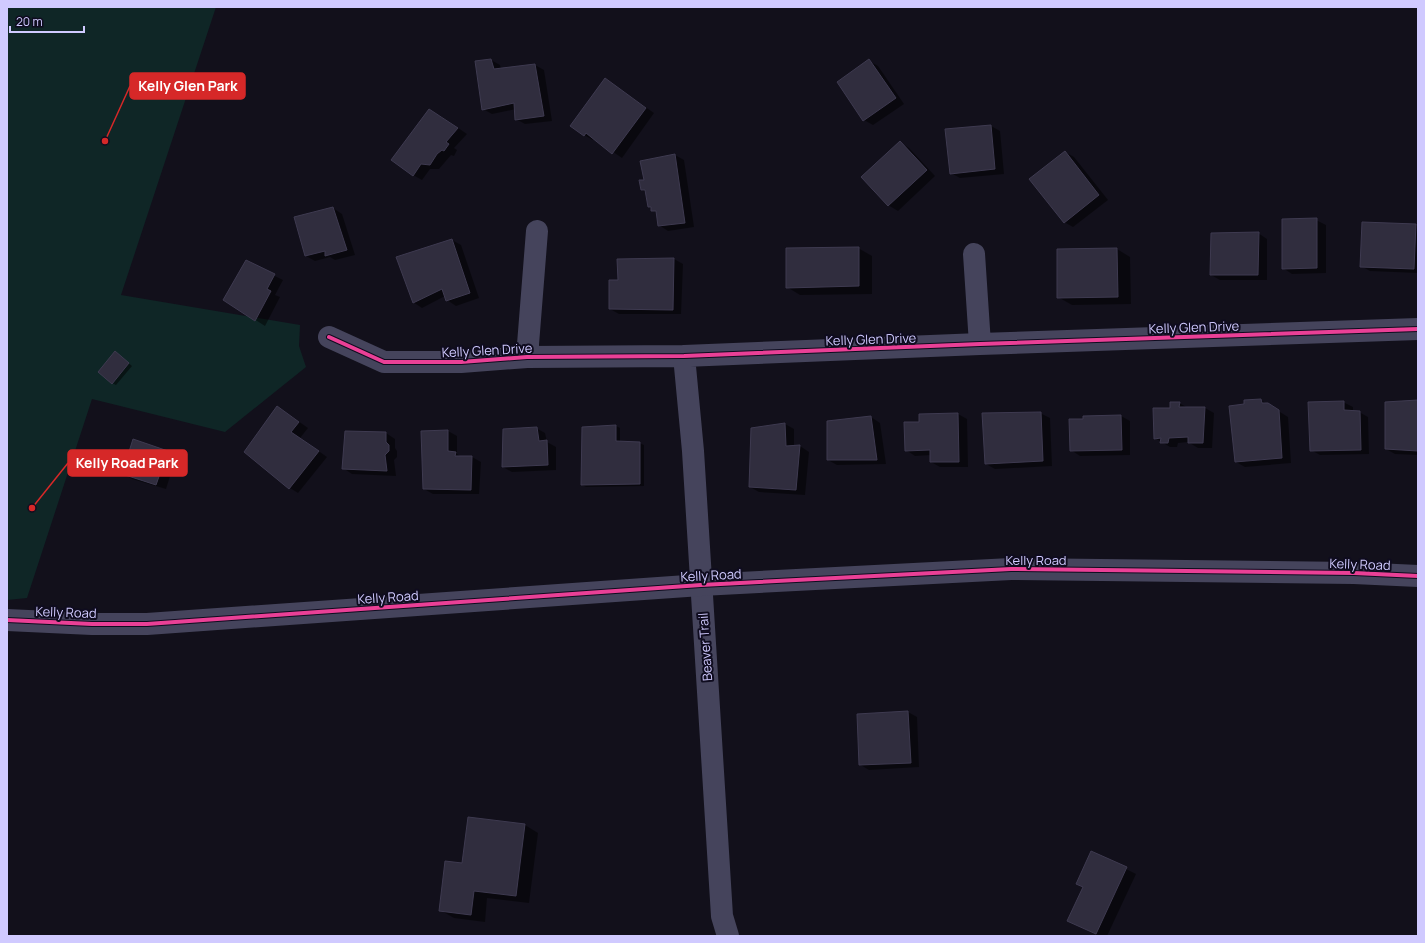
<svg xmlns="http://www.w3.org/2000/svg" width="1425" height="943" viewBox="0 0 1425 943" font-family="Manrope,sans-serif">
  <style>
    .green { fill: #0f2626 }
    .shadow { fill: #0007 }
    .building { fill: #302d3e; stroke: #3e3a50 }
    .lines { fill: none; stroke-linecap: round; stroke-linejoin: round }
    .minor { stroke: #45445c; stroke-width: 22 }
    .tertiary { stroke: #45445c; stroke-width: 22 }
    .cycleway-casing { stroke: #0f0c1f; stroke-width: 6 }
    .cycleway { stroke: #ea4096; stroke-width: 4 }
    .labels { text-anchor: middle; stroke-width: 4; stroke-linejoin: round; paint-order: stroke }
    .street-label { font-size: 13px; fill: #d0caff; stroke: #0f0c1f }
    .leader { fill: none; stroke: #d62828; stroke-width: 1.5 }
    .callout-dot { fill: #d62828; stroke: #0f0c1f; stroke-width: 1.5 }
    .callout { fill: #d62828; stroke: #d62828; stroke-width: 1.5 }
    .callout-label { font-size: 14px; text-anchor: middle; font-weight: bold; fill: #fff }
  </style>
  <rect width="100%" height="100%" fill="#12101b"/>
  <path class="green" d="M 7,7 L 216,7 L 121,295 L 300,325 L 299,346 L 306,367 L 225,432 L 92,399 L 27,598 L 7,600 Z"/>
  <path class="shadow" d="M 491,60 L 500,65 L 501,69 L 535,65 L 544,70 L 552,121 L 525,124 L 516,119 L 516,109 L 492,114 L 483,109 Z
    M 869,61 L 878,66 L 904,104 L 873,125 L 864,120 Z
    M 605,79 L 654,113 L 622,158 L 594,139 L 593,140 L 584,135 Z
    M 439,115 L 467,134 L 454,148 L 457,150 L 454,156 L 451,155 L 439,169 L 430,169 L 422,180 L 413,175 Z
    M 991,126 L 1000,131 L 1004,174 L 960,178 L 951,173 Z
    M 900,142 L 909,148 L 935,176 L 898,211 L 888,205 Z
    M 1065,152 L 1074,157 L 1108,200 L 1073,227 L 1064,222 Z
    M 675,155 L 684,160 L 694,227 L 668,231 L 659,225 L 658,214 L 649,207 L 646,192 L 641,190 L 645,181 Z
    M 333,208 L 342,214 L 355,255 L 335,260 L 330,257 L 315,261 L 306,256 Z
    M 1316,220 L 1326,225 L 1326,273 L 1292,274 L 1283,268 Z
    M 1416,225 L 1418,227 L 1418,273 L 1370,271 L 1361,266 Z
    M 1258,233 L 1267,239 L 1267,280 L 1220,280 L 1211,275 Z
    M 452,240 L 461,245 L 479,298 L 456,306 L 447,300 L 445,296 L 422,308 L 413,302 Z
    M 858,248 L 872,256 L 872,294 L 800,295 L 787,287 Z
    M 1117,249 L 1130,257 L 1131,304 L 1072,305 L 1058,297 Z
    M 674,259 L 683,264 L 681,314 L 619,314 L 610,309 L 619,281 Z
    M 246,262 L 283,280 L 275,295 L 280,297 L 265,326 L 224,300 Z
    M 119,355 L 132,366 L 116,385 L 112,383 Z
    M 1261,400 L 1288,417 L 1291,463 L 1245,467 L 1236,462 Z
    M 1418,401 L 1418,455 L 1395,454 L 1386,449 Z
    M 1343,402 L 1353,407 L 1353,412 L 1359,412 L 1368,417 L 1369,454 L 1320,455 L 1311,450 Z
    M 1179,403 L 1188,408 L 1205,408 L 1214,413 L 1212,448 L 1198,448 L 1188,442 L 1178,443 L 1177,447 L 1170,447 L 1155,438 L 1171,409 Z
    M 278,407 L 308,428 L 300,438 L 327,457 L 298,493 L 290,488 Z
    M 1040,413 L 1050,418 L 1052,466 L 995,469 L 986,464 Z
    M 958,414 L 967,419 L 968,467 L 940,467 L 931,462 L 931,455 L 915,456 L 906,450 Z
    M 1121,416 L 1130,421 L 1130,455 L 1080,456 L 1071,450 Z
    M 871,417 L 880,423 L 886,464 L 837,465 L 828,460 Z
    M 785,424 L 794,429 L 794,447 L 800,446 L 809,452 L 805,495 L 759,492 L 750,487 Z
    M 616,426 L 620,428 L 620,442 L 639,443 L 644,445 L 644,486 L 586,487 L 582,485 L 583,428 Z
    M 536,428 L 545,433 L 547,442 L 556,447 L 556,470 L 512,472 L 503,467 Z
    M 448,431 L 457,436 L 457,454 L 461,457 L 472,457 L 481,462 L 479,494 L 433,494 L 424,489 Z
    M 386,433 L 395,439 L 395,448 L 397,451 L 397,457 L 394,460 L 396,476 L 352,474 L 343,468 Z
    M 167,452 L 176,457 L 166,489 L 132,479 L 123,473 Z
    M 908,712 L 917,717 L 919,767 L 869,770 L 859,764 Z
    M 525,825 L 538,833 L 529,903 L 487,898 L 485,922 L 454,918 L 440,910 L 463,864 Z
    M 1092,852 L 1136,874 L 1107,936 L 1100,936 L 1077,925 Z"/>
  <path class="building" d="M 491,59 L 494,69 L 535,64 L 544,116 L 515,120 L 514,103 L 482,110 L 475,61 Z
    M 869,59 L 896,98 L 863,121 L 837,82 Z
    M 605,78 L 646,108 L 612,154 L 586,133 L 584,136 L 570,126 Z
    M 429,109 L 458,128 L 446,142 L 449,144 L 444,151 L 442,150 L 437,154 L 430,165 L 421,164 L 413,176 L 391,160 Z
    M 991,125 L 995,169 L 950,174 L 945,129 Z
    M 900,141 L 927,170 L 888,206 L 861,177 Z
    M 1065,151 L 1099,195 L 1064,223 L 1029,179 Z
    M 675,154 L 685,223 L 658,226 L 656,211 L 651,211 L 651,207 L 648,207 L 645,190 L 641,190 L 639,180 L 644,180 L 640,161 Z
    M 333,207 L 347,250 L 325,256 L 325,251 L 305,256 L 294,217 Z
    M 1317,218 L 1317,268 L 1282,269 L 1282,219 Z
    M 1362,222 L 1416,224 L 1414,269 L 1360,267 Z
    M 1259,232 L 1258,275 L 1210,275 L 1211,233 Z
    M 452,239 L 470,293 L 446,301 L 442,289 L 413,303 L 396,257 Z
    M 859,247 L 859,286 L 786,288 L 786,248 Z
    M 1117,248 L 1118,297 L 1057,298 L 1057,249 Z
    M 674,258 L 673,310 L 609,309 L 609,280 L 618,280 L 617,259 Z
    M 246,260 L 275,274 L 267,289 L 271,291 L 255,321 L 223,300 Z
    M 115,351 L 129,363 L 112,384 L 98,372 Z
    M 1261,399 L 1262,403 L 1268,403 L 1279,410 L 1282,458 L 1235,462 L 1229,406 L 1244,404 L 1244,400 Z
    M 1418,400 L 1418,451 L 1385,449 L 1385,402 Z
    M 1344,401 L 1344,410 L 1360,411 L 1361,450 L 1310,451 L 1308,402 Z
    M 1170,402 L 1180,402 L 1179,407 L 1205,407 L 1203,443 L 1188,443 L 1188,437 L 1169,438 L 1168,443 L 1160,443 L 1161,438 L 1154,439 L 1153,408 L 1170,408 Z
    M 277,406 L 299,422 L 291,432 L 319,451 L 289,489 L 244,452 Z
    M 1041,412 L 1043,461 L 985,464 L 982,413 Z
    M 958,413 L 959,462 L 930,462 L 930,450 L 905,451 L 904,422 L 919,422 L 919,414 Z
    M 1121,415 L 1122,450 L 1070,451 L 1069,419 L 1083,419 L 1083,416 Z
    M 871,416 L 877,460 L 827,460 L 827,421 Z
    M 785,423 L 786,446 L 800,445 L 796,490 L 749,487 L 751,428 Z
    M 616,425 L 616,441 L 640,442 L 640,484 L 581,485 L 582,427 Z
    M 537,427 L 539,441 L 547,440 L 548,465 L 502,467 L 503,429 Z
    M 448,430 L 448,451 L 456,452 L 455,456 L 472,456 L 471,490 L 423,489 L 421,431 Z
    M 345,431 L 386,432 L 386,442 L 389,445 L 389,451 L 385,455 L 387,471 L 342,469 Z
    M 133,439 L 168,451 L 156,485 L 122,474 Z
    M 908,711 L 911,763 L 859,765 L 857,714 Z
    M 468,817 L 525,824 L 516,896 L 474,891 L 471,915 L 439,911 L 445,861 L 462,863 Z
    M 1091,851 L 1127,867 L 1096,934 L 1067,921 L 1083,887 L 1076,884 Z"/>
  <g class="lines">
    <path class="minor" d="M 974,254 L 980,344
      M 329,337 L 384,362 L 461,362 L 527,357 L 684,356 L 980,344 L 1418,329
      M 684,356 L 693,451 L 722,916 L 728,936
      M 527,357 L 537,231"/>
    <path class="tertiary" d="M 7,620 L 92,624 L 147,624 L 701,585 L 1011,569 L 1354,573 L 1418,576"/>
    <defs>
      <path id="cycleway" d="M 329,337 L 384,362 L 461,362 L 527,357 L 684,356 L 980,344 L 1418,329
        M 7,620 L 92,624 L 147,624 L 701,585 L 1011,569 L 1354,573 L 1418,576"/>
    </defs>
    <use href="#cycleway" class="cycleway-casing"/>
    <use href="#cycleway" class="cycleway"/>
  </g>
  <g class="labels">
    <g class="street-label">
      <text transform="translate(1194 327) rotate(-2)" y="5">Kelly Glen Drive</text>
      <text transform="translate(871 339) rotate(-2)" y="5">Kelly Glen Drive</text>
      <text transform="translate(487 350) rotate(-3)" y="5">Kelly Glen Drive</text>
      <text x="1036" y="565">Kelly Road</text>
      <text transform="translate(1360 564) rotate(2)" y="5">Kelly Road</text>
      <text transform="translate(711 575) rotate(-3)" y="5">Kelly Road</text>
      <text transform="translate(388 597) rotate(-4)" y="5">Kelly Road</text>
      <text transform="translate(66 612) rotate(2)" y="5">Kelly Road</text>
      <text transform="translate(705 647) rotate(-94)" y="5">Beaver Trail</text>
    </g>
  </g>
  <path class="leader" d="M105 141L130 86M32 508L68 463"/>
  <g class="callout-dot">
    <circle cx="105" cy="141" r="4"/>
    <circle cx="32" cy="508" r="4"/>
  </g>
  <g class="callout">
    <rect x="130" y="73" width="115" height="26" rx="4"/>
    <rect x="68" y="450" width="119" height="26" rx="4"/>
  </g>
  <g class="callout-label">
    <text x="188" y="91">Kelly Glen Park</text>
    <text x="127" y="468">Kelly Road Park</text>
  </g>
  <rect width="1425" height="943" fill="none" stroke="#d0caff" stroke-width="16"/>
  <path d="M10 26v6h74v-6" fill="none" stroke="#d0caff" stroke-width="2"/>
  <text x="16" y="26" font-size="12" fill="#d0caff" stroke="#0f0c1f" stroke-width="3" paint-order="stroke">20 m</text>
</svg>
